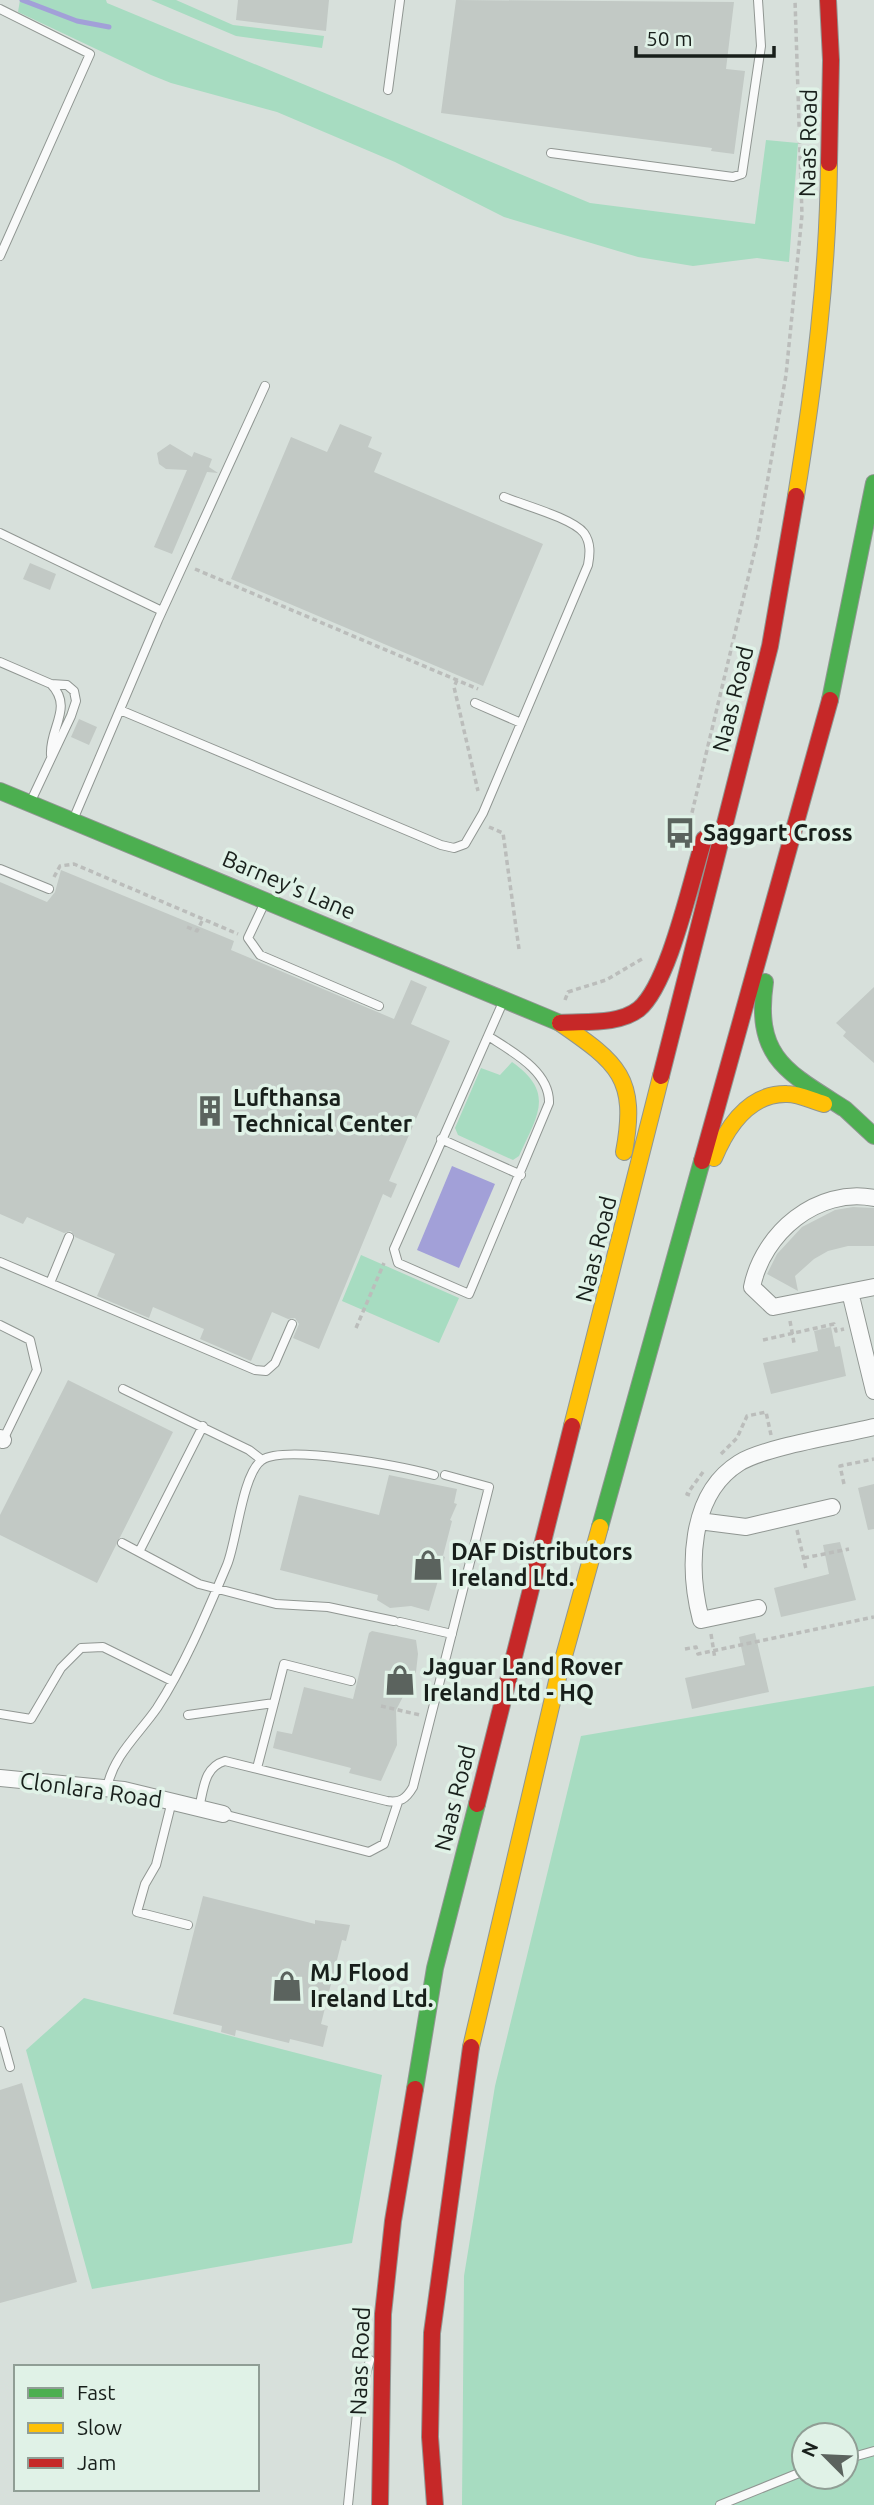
<svg xmlns="http://www.w3.org/2000/svg" width="874" height="2505" viewBox="0 0 874 2505" font-family="Ubuntu,sans-serif">
  <style>
    .green { fill: #a7dcc1; fill-rule: evenodd }
    .water { fill: #a2a0d8 }
    .lines { fill: none; stroke-linecap: round; stroke-linejoin: round }
    .stream { stroke: #a2a0d8; stroke-width: 5 }
    .building { fill: #c2c9c5 }
    .lane-casing { stroke: #909692; stroke-width: 10 }
    .street-casing { stroke: #909692; stroke-width: 18 }
    .fast-casing { stroke: #909692; stroke-width: 18 }
    .slow-casing { stroke: #909692; stroke-width: 18 }
    .jam-casing { stroke: #909692; stroke-width: 18 }
    .path { stroke: #bbbdbb; stroke-width: 3.5; stroke-dasharray: 5 3.5; stroke-linecap: butt }
    .lane { stroke: #f9fafa; stroke-width: 8 }
    .street { stroke: #f9fafa; stroke-width: 16 }
    .fast { stroke: #4caf50; stroke-width: 16 }
    .slow { stroke: #ffc107; stroke-width: 16 }
    .jam { stroke: #c62828; stroke-width: 16 }
    .labels { text-anchor: middle; stroke-width: 7; stroke-linejoin: round; paint-order: stroke }
    .street-label { font-size: 23px; fill: #181f1b; stroke: #e0f2e7 }
    .poi-label { font-size: 23px; font-weight: bold; fill: #181f1b; stroke: #e0f2e7; text-anchor: start }
  </style>
  <rect width="100%" height="100%" fill="#d7e0db"/>
  <path class="green" d="M 20,0 L 106,0 L 107,3 L 590,203 L 755,224 L 766,140 L 798,143 L 789,262 L 757,258 L 693,266 L 638,257 L 504,217 L 395,162 L 277,112 L 171,83 L 151,75 L 18,12 Z
    M 151,0 L 176,0 L 233,25 L 324,36 L 322,48 L 236,36 Z
    M 512,1062 C 556,1093 537,1116 519,1156 L 513,1160 L 458,1135 L 455,1128 L 481,1068 L 500,1075 Z
    M 361,1255 L 459,1298 L 439,1343 L 342,1301 Z
    M 874,1686 L 874,2505 L 462,2505 L 464,2276 L 495,2086 L 581,1736 ZM 804,2435 L 846,2435 L 846,2477 L 804,2477 Z
    M 84,1998 L 382,2075 L 352,2243 L 92,2289 L 26,2050 Z"/>
  <path class="water" d="M 452,1166 L 495,1184 L 459,1268 L 417,1250 Z"/>
  <g class="lines">
    <path class="stream" d="M 22,0 L 77,21 L 109,27"/>
  </g>
  <path class="building" d="M 238,0 L 329,0 L 326,31 L 236,20 Z
    M 456,0 L 734,2 L 726,69 L 745,71 L 734,154 L 711,151 L 712,148 L 441,113 Z
    M 340,424 L 372,437 L 368,447 L 382,453 L 374,472 L 543,544 L 483,686 L 231,579 L 291,437 L 327,452 Z
    M 170,444 L 192,457 L 194,452 L 212,459 L 209,467 L 218,473 L 207,472 L 172,554 L 154,547 L 187,470 L 166,469 L 159,464 L 157,453 Z
    M 30,563 L 56,574 L 50,590 L 23,579 Z
    M 79,719 L 97,727 L 89,745 L 71,737 Z
    M 61,870 L 234,941 L 231,950 L 394,1019 L 411,980 L 427,987 L 411,1024 L 450,1041 L 389,1181 L 397,1184 L 391,1198 L 383,1194 L 319,1349 L 293,1338 L 299,1324 L 295,1318 L 288,1319 L 272,1312 L 251,1361 L 200,1339 L 204,1329 L 153,1307 L 149,1318 L 97,1296 L 115,1254 L 75,1237 L 71,1231 L 64,1233 L 27,1217 L 23,1224 L 0,1214 L 0,882 L 47,902 L 55,892 Z
    M 874,987 L 874,1063 L 843,1036 L 846,1032 L 836,1023 Z
    M 853,1207 L 874,1208 L 874,1246 L 848,1246 L 828,1251 L 814,1259 L 795,1276 L 798,1291 L 767,1274 L 777,1254 L 802,1227 L 835,1210 Z
    M 831,1327 L 835,1347 L 840,1346 L 846,1376 L 771,1394 L 763,1363 L 818,1351 L 814,1331 Z
    M 68,1380 L 173,1432 L 97,1583 L 0,1535 L 0,1515 Z
    M 389,1475 L 457,1489 L 454,1503 L 457,1504 L 450,1520 L 452,1521 L 443,1556 L 445,1557 L 429,1611 L 411,1606 L 390,1608 L 377,1600 L 378,1595 L 280,1570 L 299,1495 L 379,1515 Z
    M 874,1484 L 874,1529 L 868,1530 L 858,1488 Z
    M 840,1542 L 856,1600 L 781,1617 L 774,1588 L 829,1574 L 823,1545 Z
    M 372,1631 L 416,1640 L 418,1654 L 416,1672 L 396,1710 L 397,1745 L 381,1781 L 349,1773 L 351,1768 L 273,1748 L 277,1731 L 292,1734 L 304,1687 L 353,1699 L 369,1633 Z
    M 755,1633 L 769,1692 L 692,1709 L 685,1678 L 745,1665 L 739,1637 Z
    M 203,1896 L 315,1924 L 315,1920 L 350,1925 L 346,1941 L 342,1940 L 321,2024 L 328,2026 L 323,2047 L 290,2039 L 289,2043 L 236,2030 L 235,2036 L 221,2032 L 222,2026 L 173,2014 Z
    M 22,2083 L 77,2282 L 0,2303 L 0,2090 Z"/>
  <g class="lines">
    <defs>
      <path id="lane" d="M 0,9 L 90,54 L 0,256
        M 388,90 L 400,0
        M 551,153 L 733,177 L 742,174 L 761,46 L 758,0
        M 0,533 L 162,611
        M 0,662 L 51,684 L 67,685 L 74,691 L 76,701 L 71,716 L 30,803
        M 475,703 L 521,723
        M 120,710 L 441,845 L 454,848 L 465,844 L 483,813 L 588,565 C 590,554 591,543 584,533 C 572,518 523,505 504,497
        M 51,755 C 49,728 74,708 51,684
        M 73,820 L 158,620 L 265,386
        M 0,869 L 49,889
        M 265,902 L 248,938 L 260,955 L 379,1006
        M 488,1036 C 511,1051 550,1071 549,1103 L 469,1294 L 398,1263 L 394,1249 L 503,1002
        M 441,1139 L 521,1175
        M 0,1262 L 255,1370 L 266,1371 L 275,1363 L 292,1324
        M 50,1283 L 69,1237
        M 0,1325 L 30,1340 L 37,1370 L 2,1442
        M 123,1389 L 249,1450 L 262,1460
        M 122,1543 L 199,1584 L 276,1604 L 328,1607 L 394,1621
        M 139,1552 L 203,1426
        M 400,1622 L 452,1634
        M 0,1714 L 31,1719 L 61,1668 L 81,1648 L 103,1647 L 172,1681
        M 188,1715 L 274,1703 L 284,1664 L 351,1681
        M 257,1768 L 274,1703
        M 107,1788 C 113,1756 139,1734 157,1708 C 185,1665 207,1612 227,1565 C 237,1541 242,1474 262,1460 C 286,1444 404,1467 434,1475
        M 172,1801 L 156,1865 L 145,1884 L 137,1912 L 188,1925
        M 199,1808 C 204,1788 204,1767 225,1761 L 387,1801 C 400,1803 406,1799 413,1787 L 489,1487 L 445,1475
        M 223,1814 L 369,1852 L 384,1844 L 398,1802
        M 0,2031 L 10,2067
        M 846,2459 L 874,2451
        M 348,2505 L 358,2403 L 370,2360
        M 720,2505 L 804,2471"/>
      <path id="street" d="M 874,1198 C 817,1187 763,1233 752,1287 L 773,1307 L 874,1287
        M 850,1292 L 874,1391
        M 0,1438 L 3,1440
        M 699,1521 L 746,1527 L 832,1507
        M 758,1608 L 701,1620 C 688,1570 688,1495 739,1463 C 764,1447 842,1435 874,1427
        M 0,1778 L 124,1790 L 223,1814"/>
      <path id="fast" d="M 830,700 L 874,483
        M 0,791 L 560,1023
        M 765,982 C 754,1058 787,1072 845,1109
        M 845,1109 L 874,1136
        M 600,1527 L 702,1161
        M 415,2089 L 435,1968 L 477,1804"/>
      <path id="slow" d="M 796,496 C 814,386 828,275 829,163
        M 560,1023 C 618,1063 638,1078 624,1152
        M 714,1158 C 727,1127 749,1093 787,1094 C 800,1094 812,1101 824,1104
        M 572,1426 L 661,1076
        M 471,2047 L 557,1681 L 600,1527"/>
      <path id="jam" d="M 828,0 L 831,60 L 829,163
        M 560,1023 C 584,1021 619,1025 639,1009 C 669,984 691,880 704,839
        M 661,1076 L 770,646 L 796,496
        M 702,1161 L 830,700
        M 477,1804 L 572,1426
        M 380,2505 L 383,2314 L 393,2221 L 415,2089
        M 435,2505 L 430,2437 L 432,2333 L 471,2047"/>
    </defs>
    <use href="#lane" class="lane-casing"/>
    <use href="#street" class="street-casing"/>
    <use href="#fast" class="fast-casing"/>
    <use href="#slow" class="slow-casing"/>
    <use href="#jam" class="jam-casing"/>
    <path class="path" d="M 195,569 L 478,689
      M 457,680 L 454,687 L 478,791
      M 690,821 L 757,541 L 786,375 L 802,215 L 795,0
      M 489,827 L 503,833 L 519,949
      M 54,877 L 60,866 L 74,864 L 238,934
      M 187,927 L 197,931 L 203,919
      M 565,1000 L 568,992 L 606,980 L 642,959
      M 790,1321 L 794,1343
      M 356,1328 L 384,1263
      M 763,1340 L 834,1324 L 836,1331 L 844,1329
      M 721,1454 L 737,1438 L 747,1416 L 766,1412 L 771,1435
      M 844,1484 L 840,1466 L 874,1459
      M 690,1495 L 687,1494 L 703,1472
      M 797,1530 L 806,1569
      M 804,1558 L 849,1549
      M 711,1634 L 715,1659
      M 685,1649 L 696,1647 L 698,1654 L 874,1617
      M 381,1706 L 420,1715"/>
    <use href="#lane" class="lane"/>
    <use href="#street" class="street"/>
    <use href="#fast" class="fast"/>
    <use href="#slow" class="slow"/>
    <use href="#jam" class="jam"/>
  </g>
  <defs>
    <symbol id="bus-bare" viewBox="-9 -9 18 18"><path d="M-5-6H5V4H4V6H2V4H-2V6H-4V4H-5ZM-3.5-4V0h7V-4ZM-3.5 1.2v1.5H-2V1.2ZM2 1.2v1.5H3.5V1.2Z" fill="#5b635e" stroke="#e0f2e7" stroke-width="2.5" paint-order="stroke"/></symbol>
    <symbol id="building-bare" viewBox="-9 -9 18 18"><path d="M-4-6H4V6H1V3H-1V6H-4ZM-2.5-4.3h1.7v1.8h-1.7ZM.8-4.3h1.7v1.8H.8ZM-2.5-1h1.7V.8h-1.7ZM.8-1h1.7V.8H.8Z" fill="#5b635e" stroke="#e0f2e7" stroke-width="2.5" paint-order="stroke"/></symbol>
    <symbol id="shop-bare" viewBox="-9 -9 18 18"><path d="M-5-2.5h2.3a2.7 3.5 0 0 1 5.4 0H5L5.5 6h-11ZM-1.5-2.5h3a1.5 2.3 0 0 0-3 0Z" fill="#5b635e" stroke="#e0f2e7" stroke-width="2.5" paint-order="stroke"/></symbol>
  </defs>
  <g fill-rule="evenodd">
    <use href="#bus-bare" x="658" y="811" width="44" height="44"/>
    <use href="#building-bare" x="188" y="1089" width="44" height="44"/>
    <use href="#shop-bare" x="406" y="1543" width="44" height="44"/>
    <use href="#shop-bare" x="378" y="1658" width="44" height="44"/>
    <use href="#shop-bare" x="265" y="1964" width="44" height="44"/>
  </g>
  <g class="labels">
    <g class="street-label">
      <text transform="translate(808 143) rotate(-89)" y="8">Naas Road</text>
      <text transform="translate(733 699) rotate(-76)" y="8">Naas Road</text>
      <text transform="translate(289 885) rotate(23)" y="8">Barney's Lane</text>
      <text transform="translate(596 1249) rotate(-76)" y="8">Naas Road</text>
      <text transform="translate(91 1790) rotate(8)" y="8">Clonlara Road</text>
      <text transform="translate(455 1798) rotate(-76)" y="8">Naas Road</text>
      <text transform="translate(360 2361) rotate(-88)" y="8">Naas Road</text>
    </g>
    <g class="poi-label">
      <text x="703" y="841">Saggart Cross</text>
      <text x="233" y="1106">Lufthansa<tspan x="233" dy="26">Technical Center</tspan></text>
      <text x="451" y="1560">DAF Distributors<tspan x="451" dy="26">Ireland Ltd.</tspan></text>
      <text x="423" y="1675">Jaguar Land Rover<tspan x="423" dy="26">Ireland Ltd - HQ</tspan></text>
      <text x="310" y="1981">MJ Flood<tspan x="310" dy="26">Ireland Ltd.</tspan></text>
    </g>
  </g>
  <rect x="14" y="2365" width="245" height="126" fill="#e0f2e7" stroke="#909e95" stroke-width="2"/>
  <rect x="28" y="2388" width="35" height="10" fill="#4caf50" stroke="#909e95" stroke-width="2"/>
  <text x="77" y="2400" font-size="21" fill="#181f1b">Fast</text>
  <rect x="28" y="2423" width="35" height="10" fill="#ffc107" stroke="#909e95" stroke-width="2"/>
  <text x="77" y="2435" font-size="21" fill="#181f1b">Slow</text>
  <rect x="28" y="2458" width="35" height="10" fill="#c62828" stroke="#909e95" stroke-width="2"/>
  <text x="77" y="2470" font-size="21" fill="#181f1b">Jam</text>
  <g transform="translate(825 2456) rotate(294)"><circle r="33" fill="#e0f2e7" stroke="#909e95" stroke-width="2"/>
  <path d="M0-5L12 26L0 18L-12 26Z" fill="#5b635e"/>
  <text y="-10" font-size="19" font-weight="bold" text-anchor="middle" fill="#181f1b">N</text>
  </g>
  <path d="M636 46v10h138v-10" fill="none" stroke="#181f1b" stroke-width="3.5"/>
  <text x="646" y="46" font-size="21" fill="#181f1b" stroke="#e0f2e7" stroke-width="5" paint-order="stroke">50 m</text>
</svg>
